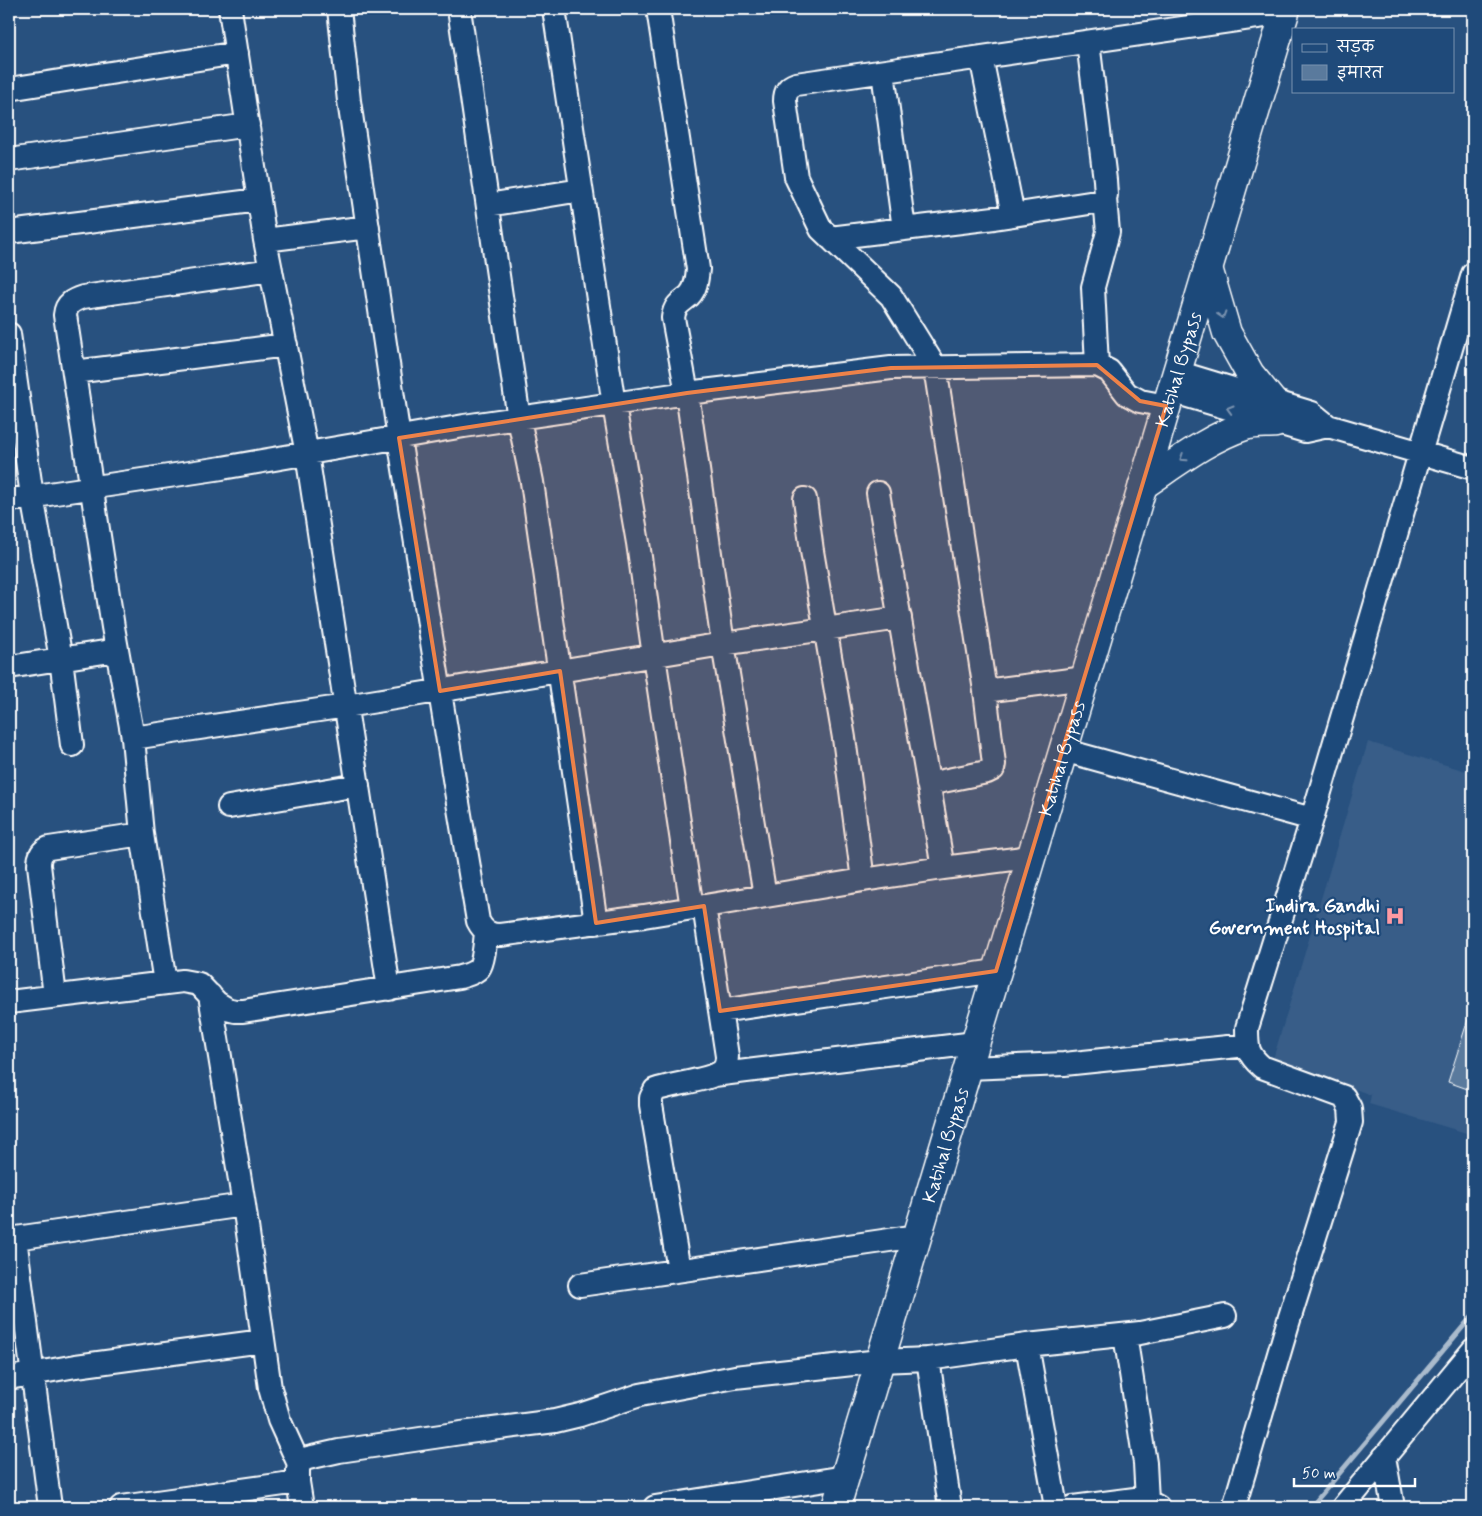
<svg xmlns="http://www.w3.org/2000/svg" width="1482" height="1516" viewBox="0 0 1482 1516" font-family="Mynerve,'Playpen Sans Deva',sans-serif">
  <style>
    .built { fill: #375d88 }
    .lines { fill: none; stroke-linecap: round; stroke-linejoin: round }
    .stream { stroke: #aabbcd; stroke-width: 5 }
    .building { fill: #5a7a9d; stroke: #fff }
    .minor-casing { stroke: #fff; stroke-width: 26 }
    .major-casing { stroke: #fff; stroke-width: 31 }
    .minor { stroke: #1f4a7a; stroke-width: 22 }
    .major { stroke: #1f4a7a; stroke-width: 28 }
    .oneway { stroke: #7992af }
    .marked { fill: #ee8249; fill-opacity: 0.2; stroke: #ee8249; stroke-width: 4; stroke-linejoin: round }
    .labels { text-anchor: middle; stroke-width: 4.5; stroke-linejoin: round; paint-order: stroke }
    .street-label { font-size: 19px; fill: #fff; stroke: #1f4a7a }
    .poi-label { font-size: 19px; font-weight: bold; fill: #fff; stroke: #1f4a7a; text-anchor: end }
  </style>
  <rect width="100%" height="100%" fill="#28517f"/>
  <filter id="ink" filterUnits="userSpaceOnUse"><feTurbulence type="fractalNoise" baseFrequency=".02" numOctaves="2"/><feDisplacementMap in="SourceGraphic" scale="10" xChannelSelector="R" yChannelSelector="G"/><feConvolveMatrix kernelMatrix="1 2 1 2 8 2 1 2 1" color-interpolation-filters="sRGB"/></filter>
  <g filter="url(#ink)">
    <path class="built" d="M 1368,742 L 1473,773 L 1473,1135 L 1369,1104 L 1371,1095 L 1273,1059 Z"/>
    <g class="lines">
      <path class="stream" d="M 1311,1507 L 1473,1315"/>
    </g>
    <path class="building" d="M 1471,1010 L 1473,1010 L 1473,1091 L 1448,1082 Z"/>
    <g class="lines">
      <defs>
        <path id="minor" d="M 230,9 L 265,240 L 307,454 L 389,989
          M 339,9 L 349,101 L 399,438 L 455,785 L 478,921 C 483,931 489,935 500,935 L 644,916 L 863,880 L 943,868 L 1030,857
          M 459,9 L 519,419 L 532,482 L 596,923
          M 554,9 L 614,405 L 638,543 L 654,656 L 692,908
          M 658,9 L 698,269 C 697,279 696,289 689,296 C 680,303 674,306 673,318 L 687,393 L 723,644 L 765,896
          M 981,57 L 1013,215
          M 883,72 L 904,229
          M 9,89 L 237,53
          M 9,160 L 248,125
          M 488,205 L 581,190
          M 9,232 L 259,200
          M 830,238 L 994,218 L 1102,201 L 1106,195 L 1105,180 L 1088,42
          M 265,240 L 368,227
          M 9,334 L 32,496 L 61,659 L 72,745
          M 1097,365 L 1093,287 L 1108,232 L 1105,199
          M 74,372 L 286,345
          M 1177,372 L 1312,413 L 1328,426 L 1473,468
          M 1171,391 L 1305,431 L 1328,426
          M 878,493 L 943,868
          M 805,499 L 812,551 L 844,738 L 863,880
          M 9,500 L 222,468 L 464,426 L 687,393 L 891,368 L 1097,365 L 1109,371 L 1127,394 L 1140,401 L 1166,406
          M 9,667 L 117,650
          M 985,691 L 1085,678
          M 133,738 L 346,706 L 723,644 L 900,618
          M 1063,750 L 1312,819
          M 928,784 L 987,772 L 993,769 L 994,764 L 985,691 L 935,367 L 891,296 L 821,229 L 796,177 L 785,101 C 785,93 787,87 796,84 L 1285,13
          M 229,807 L 358,785
          M 165,983 L 142,834 L 133,738 L 113,627 L 65,315 C 66,303 74,300 83,297 L 271,270
          M 210,995 L 244,1205 L 270,1388 L 279,1420 L 299,1464
          M 55,996 L 39,865 C 39,857 41,851 49,848 L 142,834
          M 9,1002 L 183,981 L 199,984 L 217,1003 L 227,1009 L 235,1011 L 243,1011 L 460,977 C 466,975 474,974 479,968 C 484,961 485,941 486,932
          M 720,1011 L 996,971
          M 967,1068 L 1064,1064 L 1247,1045
          M 714,1075 L 975,1043
          M 15,1238 L 50,1507
          M 9,1239 L 244,1205
          M 679,1270 L 651,1105 L 651,1098 L 655,1090 C 671,1084 711,1080 722,1071 C 726,1067 727,1062 727,1056 L 704,906
          M 580,1285 L 917,1236
          M 1125,1335 L 1145,1463 L 1147,1501
          M 1027,1345 L 1056,1507
          M 928,1359 L 950,1507
          M 9,1378 L 76,1366 L 263,1341
          M 1384,1457 L 1393,1507
          M 121,1507 L 298,1482
          M 302,1507 L 298,1482 L 298,1470 L 299,1464 L 303,1460 L 308,1458 L 339,1451 L 461,1433 L 555,1421 L 580,1415 L 640,1395 L 735,1377 L 880,1361 L 928,1359 L 1027,1345 L 1140,1333 L 1225,1316
          M 655,1507 L 845,1477
          M 1073,1507 L 1135,1499 L 1147,1501 L 1158,1507
          M 1234,1507 L 1288,1323 L 1351,1122 L 1350,1108 L 1344,1097 L 1262,1067 C 1247,1054 1247,1048 1247,1028 L 1312,819 L 1473,274
          M 1343,1507 L 1473,1350"/>
        <g id="major">
          <path d="M 1208,268 L 1227,333 L 1250,374 L 1272,401"/>
          <path d="M 1143,485 C 1175,464 1208,438 1245,426 C 1254,423 1266,424 1276,423"/>
          <path id="s1" d="M 836,1507 L 1286,9"/>
        </g>
      </defs>
      <use href="#minor" class="minor-casing"/>
      <use href="#major" class="major-casing"/>
      <use href="#minor" class="minor"/>
      <use href="#major" class="major"/>
    </g>
    <defs><path id="oneway-chevron" d="M-2-3.5L2.5 0L-2 3.5" fill="none" stroke-width="1.6" stroke-linecap="round" stroke-linejoin="round" transform="scale(1.25)"/></defs>
    <g class="oneway">
      <use href="#oneway-chevron" transform="translate(1222 315) rotate(73)"/>
      <use href="#oneway-chevron" transform="translate(1230 409) rotate(-164)"/>
      <use href="#oneway-chevron" transform="translate(1183 458) rotate(147)"/>
    </g>
  </g>
  <path class="marked" d="M 1097,365 L 1140,401 L 1166,406 L 996,971 L 720,1011 L 704,906 L 596,923 L 560,671 L 440,691 L 399,438 L 687,393 L 891,368 Z"/>
  <defs>
    <symbol id="hospital-bare" viewBox="-9 -9 18 18"><path d="M-5-5h3v3.5h4V-5h3V5h-3V1.5h-4V5h-3Z" fill="#ff9aa2" stroke="#1f4a7a" stroke-width="2.5" paint-order="stroke"/></symbol>
  </defs>
  <g fill-rule="evenodd">
    <use href="#hospital-bare" x="1381" y="902" width="28" height="28"/>
  </g>
  <g class="labels">
    <g class="street-label">
      <text dy="7" stroke="none"><textPath href="#s1" startOffset="1188">Katihal Bypass</textPath></text>
      <text dy="7" stroke="none"><textPath href="#s1" startOffset="782">Katihal Bypass</textPath></text>
      <text dy="7" stroke="none"><textPath href="#s1" startOffset="378">Katihal Bypass</textPath></text>
    </g>
    <g class="poi-label">
      <text x="1380" y="912">Indira Gandhi<tspan x="1380" dy="22">Government Hospital</tspan></text>
    </g>
  </g>
  <rect width="1482" height="1516" fill="none" stroke="#1f4a7a" stroke-width="30"/>
  <rect x="15" y="15" width="1452" height="1486" fill="none" stroke="#fff" stroke-width="2" filter="url(#ink)"/>
  <rect x="1292" y="28" width="162" height="65" fill="#1f4a7a" stroke="#7992af"/>
  <rect x="1302" y="44" width="25" height="8" fill="#1f4a7a" stroke="#7992af"/>
  <text x="1337" y="52" font-size="15" fill="#ffffff">सड़क</text>
  <rect x="1302" y="65" width="25" height="15" fill="#5a7a9d" stroke="#7992af"/>
  <text x="1337" y="78" font-size="15" fill="#ffffff">इमारत</text>
  <path d="M1294 1478v8h121v-8" fill="none" stroke="#ffffff" stroke-width="2.5"/>
  <text x="1302" y="1478" font-size="15" fill="#ffffff" stroke="#1f4a7a" stroke-width="4" paint-order="stroke">50 m</text>
</svg>
